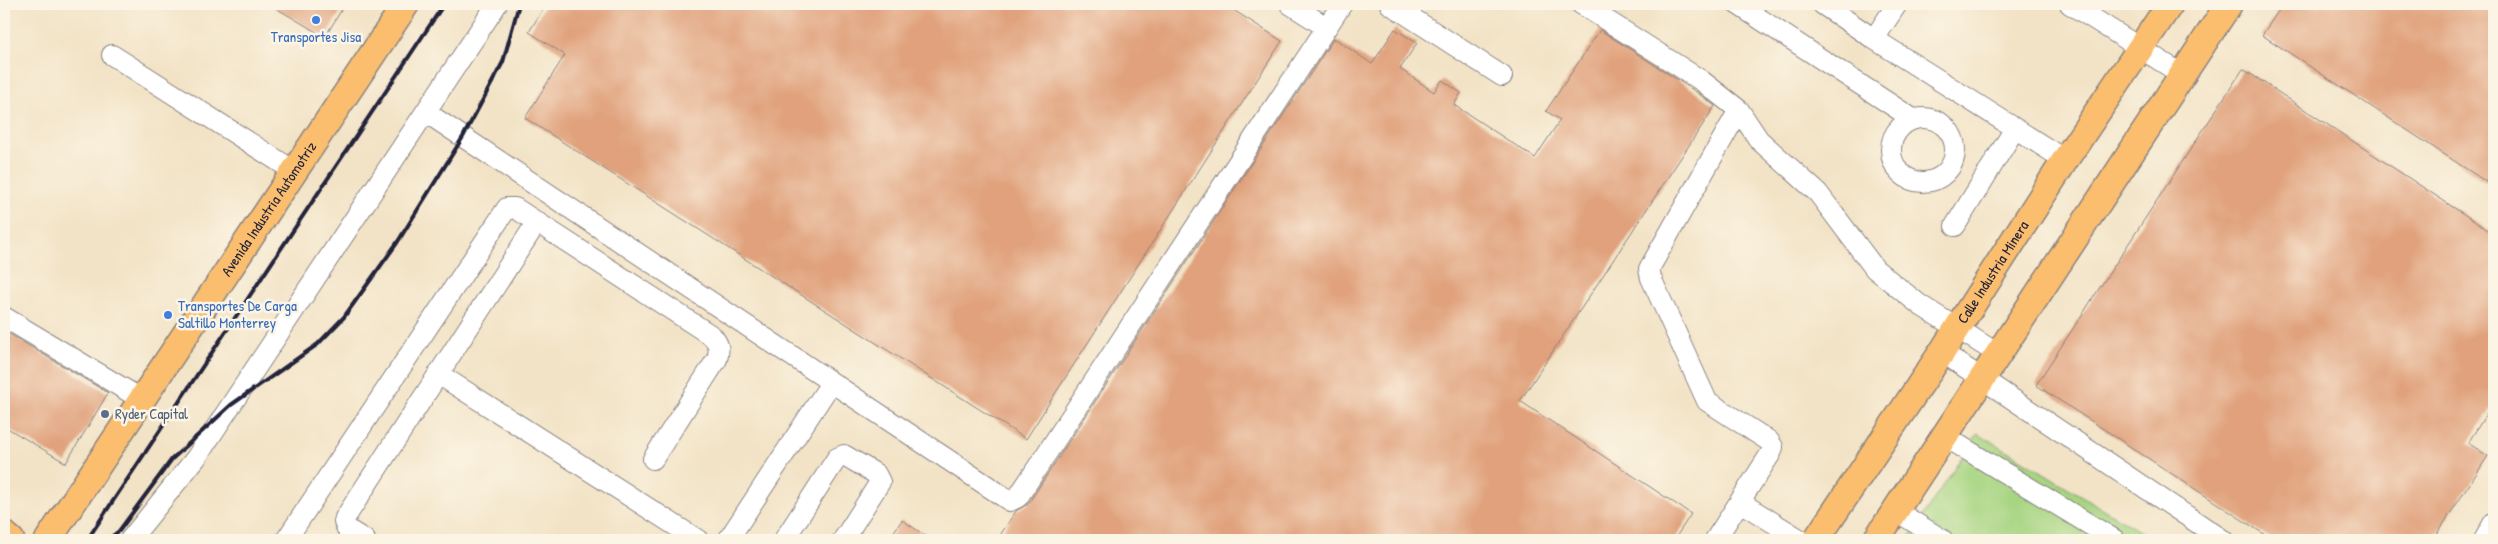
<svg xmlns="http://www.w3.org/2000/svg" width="2498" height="544" viewBox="0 0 2498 544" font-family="'Patrick Hand',sans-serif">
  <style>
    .green { fill: #a7d582; stroke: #647c5e }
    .building { fill: #e0a17b }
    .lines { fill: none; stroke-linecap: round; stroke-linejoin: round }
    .minor-casing { stroke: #8a8280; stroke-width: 22 }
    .major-casing { stroke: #8a8280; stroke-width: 29 }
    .minor { stroke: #fff; stroke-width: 20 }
    .major { stroke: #fabe6e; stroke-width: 26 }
    .rail { stroke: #22223b; stroke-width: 4 }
    .shop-dot { fill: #3f7fe0; stroke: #fcf5e5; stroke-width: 2 }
    .service-dot { fill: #5c6f8a; stroke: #fcf5e5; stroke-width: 2 }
    .labels { text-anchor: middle; stroke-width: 5; stroke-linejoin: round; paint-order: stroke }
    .shop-label { font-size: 15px; fill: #366cbe; stroke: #fcf5e5 }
    .street-label { font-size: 15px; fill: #22223b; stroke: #fcf5e5 }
    .service-label { font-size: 15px; fill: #4e5e75; stroke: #fcf5e5; text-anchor: start }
  </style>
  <rect width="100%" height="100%" fill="#fcf5e5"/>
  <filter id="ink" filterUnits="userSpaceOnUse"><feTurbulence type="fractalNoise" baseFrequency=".02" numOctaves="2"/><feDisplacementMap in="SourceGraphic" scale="10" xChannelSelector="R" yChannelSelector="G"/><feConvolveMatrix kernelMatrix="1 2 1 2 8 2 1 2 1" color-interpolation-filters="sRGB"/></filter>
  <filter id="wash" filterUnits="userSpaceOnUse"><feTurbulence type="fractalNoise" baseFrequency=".0096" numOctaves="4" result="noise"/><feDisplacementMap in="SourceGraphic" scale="20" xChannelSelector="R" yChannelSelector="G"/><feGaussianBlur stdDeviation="1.12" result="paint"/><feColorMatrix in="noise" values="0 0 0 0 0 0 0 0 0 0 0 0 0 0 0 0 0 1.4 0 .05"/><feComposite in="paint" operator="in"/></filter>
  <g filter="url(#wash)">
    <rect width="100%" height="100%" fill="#f2e3c6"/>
    <path class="green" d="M 1978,433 L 2154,540 L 1907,540 Z"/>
    <g id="blocks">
      <path class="building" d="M 269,4 L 345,4 L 325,37 Z
        M 546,4 L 1224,4 L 1282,41 L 1026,439 L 525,118 L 565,55 L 529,32 Z
        M 2283,4 L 2494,4 L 2494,187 L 2262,35 Z
        M 1395,29 L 1417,43 L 1400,69 L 1434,92 L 1442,80 L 1461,93 L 1454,105 L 1535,158 L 1560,120 L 1546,111 L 1600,30 L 1695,91 L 1715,106 L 1520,401 L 1691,514 L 1674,540 L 997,540 L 1016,511 L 1028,504 L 1334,38 L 1372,64 Z
        M 2243,69 L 2494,234 L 2494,402 L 2468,443 L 2488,456 L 2433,540 L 2273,540 L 2036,385 Z
        M 4,331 L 108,393 L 66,463 L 4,426 Z
        M 902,520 L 932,540 L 888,540 Z"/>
    </g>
  </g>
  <g filter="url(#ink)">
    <use href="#blocks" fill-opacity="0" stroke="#8a8280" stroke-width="1"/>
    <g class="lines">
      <defs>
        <path id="minor" d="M 1290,4 L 1326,27
          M 1390,4 L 1502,76
          M 1581,4 L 1702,81 L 1739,110 L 1759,140 L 1818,193 L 1875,269 L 1920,305 L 1998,354
          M 1737,4 L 1913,119
          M 1822,4 L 1874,39 L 1897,4
          M 2070,4 L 2183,75
          M 1874,39 L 2065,160
          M 112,55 L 294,171
          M 427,113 L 1010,501 L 1018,497 L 1342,4
          M1891 150a32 32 0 1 1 64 0a32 32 0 1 1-64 0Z
          M 1955,226 L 2014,130
          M 4,317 L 141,399
          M 1942,352 L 2223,540
          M 440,375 L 698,540
          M 1944,436 L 2115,540
          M 1740,502 L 1801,540
          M 1896,511 L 1943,540
          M 130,540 L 196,458 L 497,4
          M 286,540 L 507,208 L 515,208 L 712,336 C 719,344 720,349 717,359 L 653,459
          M 365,540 L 347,529 L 344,522 L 345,518 L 537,222
          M 728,540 L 831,383
          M 784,540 L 837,458 L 844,455 L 876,474 L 880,482 L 843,540
          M 1715,540 L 1771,453 L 1773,447 L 1769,441 L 1707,401 L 1651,278 L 1649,269 L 1739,110
          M 2484,540 L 2494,522"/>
        <g id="major">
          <path d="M 4,534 L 11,540"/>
          <path id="s1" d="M 48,540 L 406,4"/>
          <path id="s2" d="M 1816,540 L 1942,352 L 2065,160 L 2170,4"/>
          <path d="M 1876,540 L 2229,4"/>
        </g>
      </defs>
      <use href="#minor" class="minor-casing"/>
      <use href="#major" class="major-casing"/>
      <use href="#minor" class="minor"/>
      <use href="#major" class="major"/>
      <path class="rail" d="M 87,540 L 444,4
        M 107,540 L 119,531 L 172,459 L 231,405 L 318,344 L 344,317 L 397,243 L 463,137 L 503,62 L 519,4"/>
    </g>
  </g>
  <g class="shop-dot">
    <circle cx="316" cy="20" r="5"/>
    <circle cx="168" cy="315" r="5"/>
  </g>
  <circle class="service-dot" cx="105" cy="414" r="5"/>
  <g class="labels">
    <g class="shop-label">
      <text x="316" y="42">Transportes Jisa</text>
      <text x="178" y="311" text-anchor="start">Transportes De Carga<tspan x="178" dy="17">Saltillo Monterrey</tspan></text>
    </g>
    <g class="street-label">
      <text dy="5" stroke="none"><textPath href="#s1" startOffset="398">Avenida Industria Automotriz</textPath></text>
      <text dy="5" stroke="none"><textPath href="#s2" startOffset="321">Calle Industria Minera</textPath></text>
    </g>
    <g class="service-label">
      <text x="115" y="419">Ryder Capital</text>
    </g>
  </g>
  <rect width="2498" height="544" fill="none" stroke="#fcf5e5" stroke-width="20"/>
</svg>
